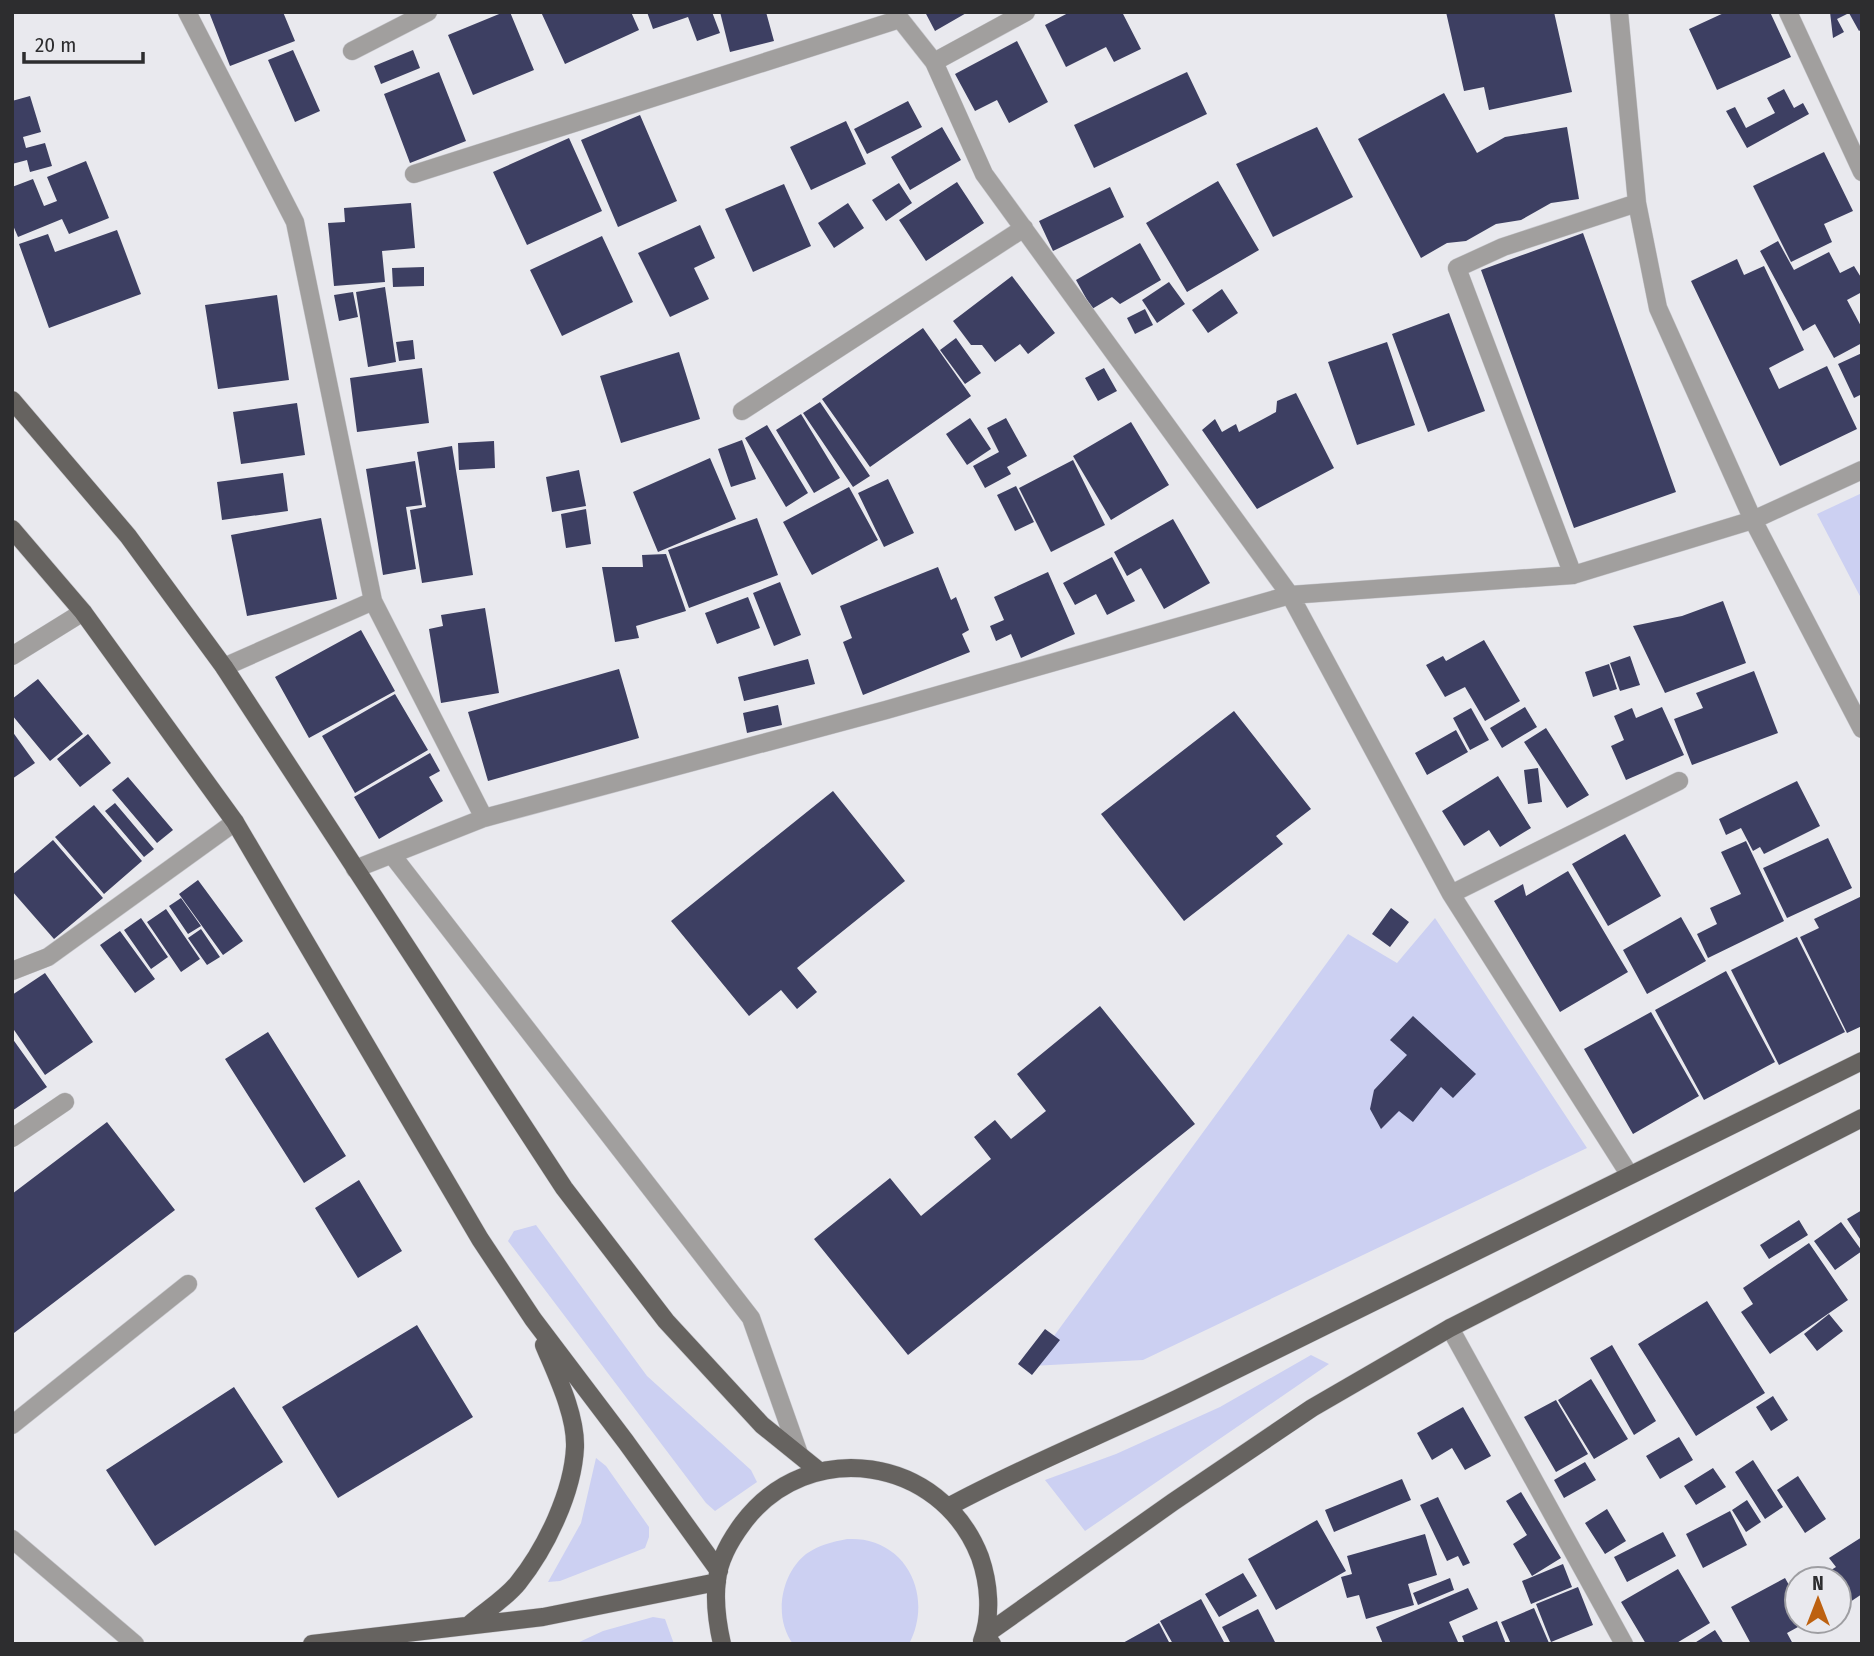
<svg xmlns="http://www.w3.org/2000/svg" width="1874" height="1656" viewBox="0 0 1874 1656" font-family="'Fira Sans Condensed',sans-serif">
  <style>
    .green { fill: #ccd0f2 }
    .building { fill: #3d3f62 }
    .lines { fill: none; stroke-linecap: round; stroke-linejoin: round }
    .minor-casing { stroke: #c7c7cc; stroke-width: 19 }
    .major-casing { stroke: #c7c7cc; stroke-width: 19 }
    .minor { stroke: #a19f9e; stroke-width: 18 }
    .major { stroke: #666360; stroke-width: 18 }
  </style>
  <rect width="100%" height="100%" fill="#e9e9ee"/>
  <path class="green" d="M 1862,493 L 1862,600 L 1817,514 Z
    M 1435,918 L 1587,1148 L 1143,1360 L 1032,1366 L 1348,934 L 1397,963 Z
    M 536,1225 L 647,1376 L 751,1470 L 757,1482 L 715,1511 L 706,1503 L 508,1241 L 514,1231 Z
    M 1311,1355 L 1329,1364 L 1085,1531 L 1045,1480 L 1116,1454 L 1220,1407 Z
    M 596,1458 L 606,1466 L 649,1527 L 649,1537 L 645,1548 L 560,1581 L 548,1582 L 581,1523 Z
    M 847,1539 C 854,1539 862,1539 869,1541 C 915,1553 930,1605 909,1644 L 793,1644 C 773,1617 781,1574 806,1554 C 819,1545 832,1542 847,1539 Z
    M 653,1617 L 665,1619 L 674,1644 L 575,1644 L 603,1631 Z"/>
  <path class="building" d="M 209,12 L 283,12 L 295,41 L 230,66 Z
    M 504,12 L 510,12 L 534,70 L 473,95 L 448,35 Z
    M 541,12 L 631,12 L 639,30 L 565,64 Z
    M 647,12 L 712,12 L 720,33 L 697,41 L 688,17 L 653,29 Z
    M 720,12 L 766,12 L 774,41 L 730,52 Z
    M 925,12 L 968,12 L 935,31 Z
    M 1070,12 L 1122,12 L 1141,49 L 1114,62 L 1106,47 L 1066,67 L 1045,25 Z
    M 1446,12 L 1554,12 L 1572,92 L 1489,110 L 1484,87 L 1464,91 Z
    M 1726,12 L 1770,12 L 1791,57 L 1717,90 L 1689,29 Z
    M 1830,12 L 1862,12 L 1862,29 L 1859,31 L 1849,13 L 1837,19 L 1844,32 L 1833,38 Z
    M 1017,41 L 1048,102 L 1009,123 L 997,100 L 975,111 L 955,74 Z
    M 293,50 L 320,111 L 295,122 L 268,60 Z
    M 413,50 L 420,68 L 381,84 L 374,66 Z
    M 439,72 L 466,141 L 410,163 L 384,94 Z
    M 1187,72 L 1207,114 L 1094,168 L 1074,125 Z
    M 1784,89 L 1794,108 L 1803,103 L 1809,114 L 1747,148 L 1726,111 L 1735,107 L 1746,128 L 1775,113 L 1767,98 Z
    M 1444,93 L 1477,153 L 1505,137 L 1567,127 L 1579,199 L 1551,203 L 1521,220 L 1496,224 L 1466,241 L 1447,243 L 1421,258 L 1358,139 Z
    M 30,96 L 41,132 L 23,137 L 26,148 L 45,143 L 52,166 L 30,172 L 27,160 L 12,164 L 12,101 Z
    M 908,101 L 922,127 L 867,154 L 854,129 Z
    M 640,115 L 677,201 L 618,227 L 581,140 Z
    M 846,121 L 866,164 L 811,190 L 790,147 Z
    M 942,127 L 961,160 L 910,190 L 891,157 Z
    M 1317,127 L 1353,197 L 1273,237 L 1236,164 Z
    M 569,138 L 602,211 L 527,245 L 493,172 Z
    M 1824,152 L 1853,211 L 1824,224 L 1832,242 L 1791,262 L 1753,186 Z
    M 86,161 L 109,218 L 69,234 L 62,219 L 18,237 L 12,223 L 12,187 L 33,179 L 44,206 L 57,201 L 47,177 Z
    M 1218,181 L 1259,250 L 1187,292 L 1146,223 Z
    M 957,182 L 984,223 L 926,261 L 899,220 Z
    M 899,183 L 912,203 L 886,221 L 872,200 Z
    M 784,184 L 811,246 L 753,272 L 725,209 Z
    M 1110,187 L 1124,217 L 1053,251 L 1039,221 Z
    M 411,203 L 415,248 L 382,251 L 385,282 L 334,286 L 328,223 L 345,222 L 344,208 Z
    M 848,203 L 864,228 L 834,248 L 818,223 Z
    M 700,225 L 715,258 L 694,268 L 709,299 L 670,317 L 638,253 Z
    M 117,230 L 141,294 L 49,328 L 19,244 L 48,234 L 55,252 Z
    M 1583,233 L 1676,492 L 1574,528 L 1481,270 Z
    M 602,236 L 633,302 L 562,336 L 530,270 Z
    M 1778,241 L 1794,270 L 1829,252 L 1840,273 L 1854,266 L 1862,279 L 1862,292 L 1847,300 L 1862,328 L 1862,343 L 1834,358 L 1815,324 L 1803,331 L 1760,251 Z
    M 1140,243 L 1161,280 L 1120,304 L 1112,297 L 1092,309 L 1076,280 Z
    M 1737,259 L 1744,275 L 1764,266 L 1804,350 L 1769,368 L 1779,389 L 1827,366 L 1857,429 L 1780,466 L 1691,281 Z
    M 424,267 L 424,286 L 393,287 L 392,268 Z
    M 1012,276 L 1055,333 L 1028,354 L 1020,344 L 995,362 L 982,345 L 971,345 L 953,321 Z
    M 1169,282 L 1185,304 L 1157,323 L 1142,300 Z
    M 385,287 L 396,362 L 368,367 L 356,292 Z
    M 1222,289 L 1238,313 L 1208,333 L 1192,310 Z
    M 353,292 L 358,317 L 339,321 L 334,295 Z
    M 277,295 L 289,380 L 218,389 L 205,305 Z
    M 1145,309 L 1153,325 L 1135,334 L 1127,318 Z
    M 1449,313 L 1485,411 L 1428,432 L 1392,334 Z
    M 923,328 L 971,396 L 870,467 L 822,399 Z
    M 956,338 L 981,373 L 965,384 L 940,350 Z
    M 413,340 L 415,359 L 399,361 L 396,342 Z
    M 1387,342 L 1415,425 L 1357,445 L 1328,362 Z
    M 679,352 L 700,419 L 621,443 L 600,376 Z
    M 1862,353 L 1862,394 L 1854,398 L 1838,364 Z
    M 422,368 L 429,423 L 357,432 L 350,378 Z
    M 1104,368 L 1117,391 L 1098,401 L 1085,378 Z
    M 1296,393 L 1334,468 L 1257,509 L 1202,430 L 1215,419 L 1222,432 L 1236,424 L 1239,432 L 1276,412 L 1277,401 Z
    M 820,402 L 870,476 L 853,487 L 803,413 Z
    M 297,403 L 305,455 L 241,464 L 233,412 Z
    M 801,414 L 840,478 L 814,493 L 776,430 Z
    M 970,418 L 991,449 L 967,465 L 946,434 Z
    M 1006,418 L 1027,456 L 1007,467 L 1011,474 L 985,488 L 973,466 L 999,452 L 987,428 Z
    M 1131,422 L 1169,485 L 1111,520 L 1073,456 Z
    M 767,425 L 808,493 L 786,507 L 745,438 Z
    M 742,440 L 756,479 L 731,487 L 718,449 Z
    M 494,441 L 495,468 L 459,470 L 458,443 Z
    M 452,446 L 473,575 L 422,583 L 410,510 L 426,507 L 417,452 Z
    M 710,458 L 736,519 L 658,552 L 633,492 Z
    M 1073,460 L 1105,525 L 1051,552 L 1019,488 Z
    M 415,461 L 422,505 L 406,507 L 416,569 L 383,575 L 366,469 Z
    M 579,470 L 586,506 L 552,512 L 546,477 Z
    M 283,473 L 288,511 L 222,520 L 217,482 Z
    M 888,479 L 914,533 L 884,547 L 858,493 Z
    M 1016,486 L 1034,522 L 1015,531 L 997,495 Z
    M 849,487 L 878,540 L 812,575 L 783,522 Z
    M 586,509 L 591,544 L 566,548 L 561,514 Z
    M 321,518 L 337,599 L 247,616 L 231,535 Z
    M 757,518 L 778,575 L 689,608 L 668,550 Z
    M 1173,519 L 1210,583 L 1164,609 L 1141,568 L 1127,576 L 1114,552 Z
    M 666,554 L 686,611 L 636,626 L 639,638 L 615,642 L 602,567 L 643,567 L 642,555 Z
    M 1112,557 L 1135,601 L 1107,615 L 1096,594 L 1075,605 L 1063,583 Z
    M 938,567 L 951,600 L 956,597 L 969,630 L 962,634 L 970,652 L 863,695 L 843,642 L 852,638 L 840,606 Z
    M 1048,572 L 1075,634 L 1021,658 L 1011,634 L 996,641 L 990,626 L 1004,620 L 994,597 Z
    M 780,582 L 801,635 L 774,646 L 753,593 Z
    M 748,597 L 760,628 L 717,644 L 705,613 Z
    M 1723,601 L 1746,663 L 1665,693 L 1633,626 L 1682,616 Z
    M 485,608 L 499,693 L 441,703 L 429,629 L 443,626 L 441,615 Z
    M 361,630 L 395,691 L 309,738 L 275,677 Z
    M 1484,640 L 1520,701 L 1485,721 L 1465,687 L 1445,697 L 1426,665 L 1443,656 L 1446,661 Z
    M 1630,656 L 1640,685 L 1620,691 L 1610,663 Z
    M 808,659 L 815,684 L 744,701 L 738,677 Z
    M 1609,664 L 1617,689 L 1593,697 L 1585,672 Z
    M 619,669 L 639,738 L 488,781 L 468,712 Z
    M 1754,671 L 1778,733 L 1692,765 L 1674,719 L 1703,708 L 1696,693 Z
    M 38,679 L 83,734 L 50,761 L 12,715 L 12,699 Z
    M 395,694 L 428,750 L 355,793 L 322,736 Z
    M 778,705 L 782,725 L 747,733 L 743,713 Z
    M 1525,707 L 1537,727 L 1502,748 L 1490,728 Z
    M 1662,707 L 1684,755 L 1626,780 L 1611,746 L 1624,740 L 1614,716 L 1632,708 L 1636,718 Z
    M 1471,708 L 1489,740 L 1470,750 L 1453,718 Z
    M 1234,711 L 1311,809 L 1276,836 L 1283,844 L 1184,921 L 1101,814 Z
    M 1546,728 L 1589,795 L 1567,808 L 1524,742 Z
    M 1456,730 L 1468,752 L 1427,775 L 1415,753 Z
    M 12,731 L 35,763 L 12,779 Z
    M 88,734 L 111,763 L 80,787 L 57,759 Z
    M 430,753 L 440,771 L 429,777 L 443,801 L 379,839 L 354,797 Z
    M 1538,768 L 1542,802 L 1528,804 L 1524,770 Z
    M 1498,776 L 1531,828 L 1500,847 L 1489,830 L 1464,846 L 1442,811 Z
    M 128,777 L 173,830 L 157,843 L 112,790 Z
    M 1797,781 L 1820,826 L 1764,854 L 1760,847 L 1753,851 L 1741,828 L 1726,835 L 1719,819 Z
    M 833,791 L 905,881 L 797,968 L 817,992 L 797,1009 L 781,990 L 749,1016 L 671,921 Z
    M 115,803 L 154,849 L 144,857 L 105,811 Z
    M 94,805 L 142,861 L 104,894 L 55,837 Z
    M 1625,834 L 1661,896 L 1608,926 L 1572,864 Z
    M 1828,838 L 1852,888 L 1787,918 L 1763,868 Z
    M 53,840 L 103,898 L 54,939 L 12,891 L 12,875 Z
    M 1746,841 L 1784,921 L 1708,958 L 1697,934 L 1717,924 L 1710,908 L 1741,894 L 1721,852 Z
    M 1568,871 L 1628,972 L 1560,1012 L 1494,901 L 1523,884 L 1526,896 Z
    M 198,880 L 243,941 L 223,955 L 179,894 Z
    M 1862,896 L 1862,1026 L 1847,1033 L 1800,937 L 1819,928 L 1814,919 Z
    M 181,898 L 201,926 L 188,934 L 169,906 Z
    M 1391,908 L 1409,922 L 1390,947 L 1372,934 Z
    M 166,909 L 200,959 L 181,972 L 147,922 Z
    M 1681,917 L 1706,961 L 1647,994 L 1623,950 Z
    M 141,918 L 168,957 L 151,969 L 124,930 Z
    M 201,929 L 220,957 L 207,965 L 188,938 Z
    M 120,931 L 155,979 L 135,993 L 100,945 Z
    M 1797,937 L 1845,1032 L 1779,1065 L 1731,970 Z
    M 1726,971 L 1775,1062 L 1704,1100 L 1655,1010 Z
    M 45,973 L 93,1042 L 45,1075 L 12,1027 L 12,995 Z
    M 1100,1006 L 1195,1124 L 908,1355 L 814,1239 L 890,1178 L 921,1216 L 991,1159 L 974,1137 L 995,1120 L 1011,1139 L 1046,1111 L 1017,1074 Z
    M 1651,1012 L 1699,1096 L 1633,1134 L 1584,1049 Z
    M 1413,1016 L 1476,1074 L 1453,1098 L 1441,1087 L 1413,1122 L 1399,1111 L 1381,1129 L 1370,1109 L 1374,1090 L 1407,1055 L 1390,1040 Z
    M 268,1032 L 346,1156 L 304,1183 L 225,1059 Z
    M 12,1038 L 47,1087 L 12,1111 Z
    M 107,1122 L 175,1210 L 14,1333 L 12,1330 L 12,1194 Z
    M 359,1180 L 402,1251 L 358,1278 L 315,1208 Z
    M 1862,1210 L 1862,1242 L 1847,1219 Z
    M 1799,1220 L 1808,1235 L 1769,1259 L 1760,1245 Z
    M 1841,1222 L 1862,1251 L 1835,1270 L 1814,1241 Z
    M 1809,1243 L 1848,1300 L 1770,1354 L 1741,1312 L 1753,1304 L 1743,1288 Z
    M 1707,1301 L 1765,1393 L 1696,1436 L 1638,1344 Z
    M 1829,1314 L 1843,1331 L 1817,1351 L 1804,1334 Z
    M 417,1325 L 473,1417 L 338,1498 L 282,1407 Z
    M 1045,1329 L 1060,1340 L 1032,1375 L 1018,1364 Z
    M 1612,1345 L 1656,1421 L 1634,1435 L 1590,1358 Z
    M 1591,1379 L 1628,1439 L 1594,1459 L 1558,1400 Z
    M 234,1387 L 283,1462 L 155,1546 L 106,1470 Z
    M 1773,1396 L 1788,1420 L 1771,1431 L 1756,1407 Z
    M 1556,1400 L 1588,1454 L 1556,1472 L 1524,1417 Z
    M 1463,1407 L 1491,1456 L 1465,1470 L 1452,1448 L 1432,1460 L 1417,1433 Z
    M 1679,1437 L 1693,1460 L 1660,1479 L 1646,1456 Z
    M 1753,1460 L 1783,1507 L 1765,1519 L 1735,1472 Z
    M 1585,1462 L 1596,1480 L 1564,1498 L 1554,1480 Z
    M 1713,1468 L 1726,1487 L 1696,1505 L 1684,1486 Z
    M 1798,1476 L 1826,1519 L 1805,1533 L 1777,1490 Z
    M 1402,1479 L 1411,1500 L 1334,1532 L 1325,1510 Z
    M 1521,1492 L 1561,1558 L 1532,1576 L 1513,1544 L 1527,1535 L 1506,1501 Z
    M 1438,1497 L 1470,1563 L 1463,1566 L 1458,1556 L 1447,1561 L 1420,1505 Z
    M 1747,1500 L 1761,1522 L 1746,1532 L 1732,1510 Z
    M 1607,1509 L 1626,1541 L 1605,1554 L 1585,1523 Z
    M 1730,1511 L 1747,1545 L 1703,1568 L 1686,1534 Z
    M 1317,1520 L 1346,1571 L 1276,1610 L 1248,1559 Z
    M 1663,1532 L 1676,1556 L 1627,1582 L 1614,1557 Z
    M 1425,1534 L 1437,1575 L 1408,1584 L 1414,1605 L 1366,1619 L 1359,1595 L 1347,1598 L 1341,1577 L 1352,1574 L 1347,1556 Z
    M 1862,1537 L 1862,1594 L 1844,1606 L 1839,1598 L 1839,1579 L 1826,1579 L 1823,1575 L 1836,1567 L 1829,1558 Z
    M 1563,1564 L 1572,1587 L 1531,1604 L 1522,1581 Z
    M 1678,1569 L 1710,1623 L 1675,1644 L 1646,1644 L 1621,1602 Z
    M 1243,1573 L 1257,1596 L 1219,1617 L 1205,1594 Z
    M 1450,1578 L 1454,1590 L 1418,1605 L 1413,1593 Z
    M 1785,1578 L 1797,1599 L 1797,1621 L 1809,1621 L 1787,1633 L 1793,1644 L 1751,1644 L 1731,1607 Z
    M 1578,1587 L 1593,1625 L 1551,1642 L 1536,1604 Z
    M 1468,1588 L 1478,1609 L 1449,1622 L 1458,1642 L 1453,1644 L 1383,1644 L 1376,1627 Z
    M 1201,1599 L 1225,1644 L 1173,1644 L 1160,1621 Z
    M 1534,1608 L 1549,1643 L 1511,1644 L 1501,1622 Z
    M 1258,1609 L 1276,1644 L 1231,1644 L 1222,1627 Z
    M 1497,1621 L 1506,1644 L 1465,1644 L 1462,1636 Z
    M 1159,1623 L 1170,1644 L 1121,1644 Z
    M 1715,1630 L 1724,1644 L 1693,1644 Z"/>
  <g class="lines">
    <defs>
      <path id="minor" d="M 187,12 L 295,222 L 373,601 L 224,667
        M 1026,12 L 934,62 L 984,174 L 1290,595 L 1573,575 L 1753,520 L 1862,470
        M 1619,12 L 1637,203 L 1658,308 L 1753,520 L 1862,729
        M 1788,12 L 1862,172
        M 352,51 L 428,12
        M 414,174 L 900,19 L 934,62
        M 742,411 L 1024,228
        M 1573,575 L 1457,268 L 1503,247 L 1637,203
        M 373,601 L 484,818
        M 12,656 L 83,612
        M 392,855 L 751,1318 L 799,1454
        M 355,869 L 484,818 L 886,710 L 1290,595 L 1451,894 L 1629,1174
        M 1451,894 L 1679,781
        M 12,971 L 48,957 L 235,822
        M 12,1138 L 65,1102
        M 1450,1328 L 1624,1644
        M 12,1425 L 188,1284
        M 12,1539 L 135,1644"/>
      <path id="major" d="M 12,400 L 128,536 L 224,667 L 564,1188 L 666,1321 L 762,1425 L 819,1471
        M 12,529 L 83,612 L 235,822 L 480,1239 L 533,1319 L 626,1442 L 719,1571
        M 948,1507 C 1029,1463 1115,1430 1197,1389 C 1418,1279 1639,1169 1862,1061
        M 469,1625 C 485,1611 505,1599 518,1583 C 546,1548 573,1492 575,1447 C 576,1414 556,1374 544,1345
        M 312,1644 L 543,1617 L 717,1582
        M 722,1644 C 717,1622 714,1602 717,1580 C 719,1560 731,1539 743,1523 C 808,1436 941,1456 980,1557 C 989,1583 992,1615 982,1641
        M 992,1644 L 985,1635 L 1173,1502 L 1312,1408 L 1450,1328 L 1862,1118"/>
    </defs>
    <use href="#minor" class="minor-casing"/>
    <use href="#major" class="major-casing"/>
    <use href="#minor" class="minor"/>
    <use href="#major" class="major"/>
  </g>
  <rect width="1874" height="1656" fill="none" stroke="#2d2d2f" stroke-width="28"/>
  <g transform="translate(1818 1600)"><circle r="33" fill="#e9e9ee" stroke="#9e9ea2" stroke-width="2"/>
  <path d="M0-5L12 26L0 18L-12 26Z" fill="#bd6110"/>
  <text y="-10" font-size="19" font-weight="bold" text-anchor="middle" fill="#2d2d2f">N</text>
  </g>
  <path d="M24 52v10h119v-10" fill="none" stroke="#2d2d2f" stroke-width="3.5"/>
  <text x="35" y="52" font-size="21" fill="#2d2d2f" stroke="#e9e9ee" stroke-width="5" paint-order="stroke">20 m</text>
</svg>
